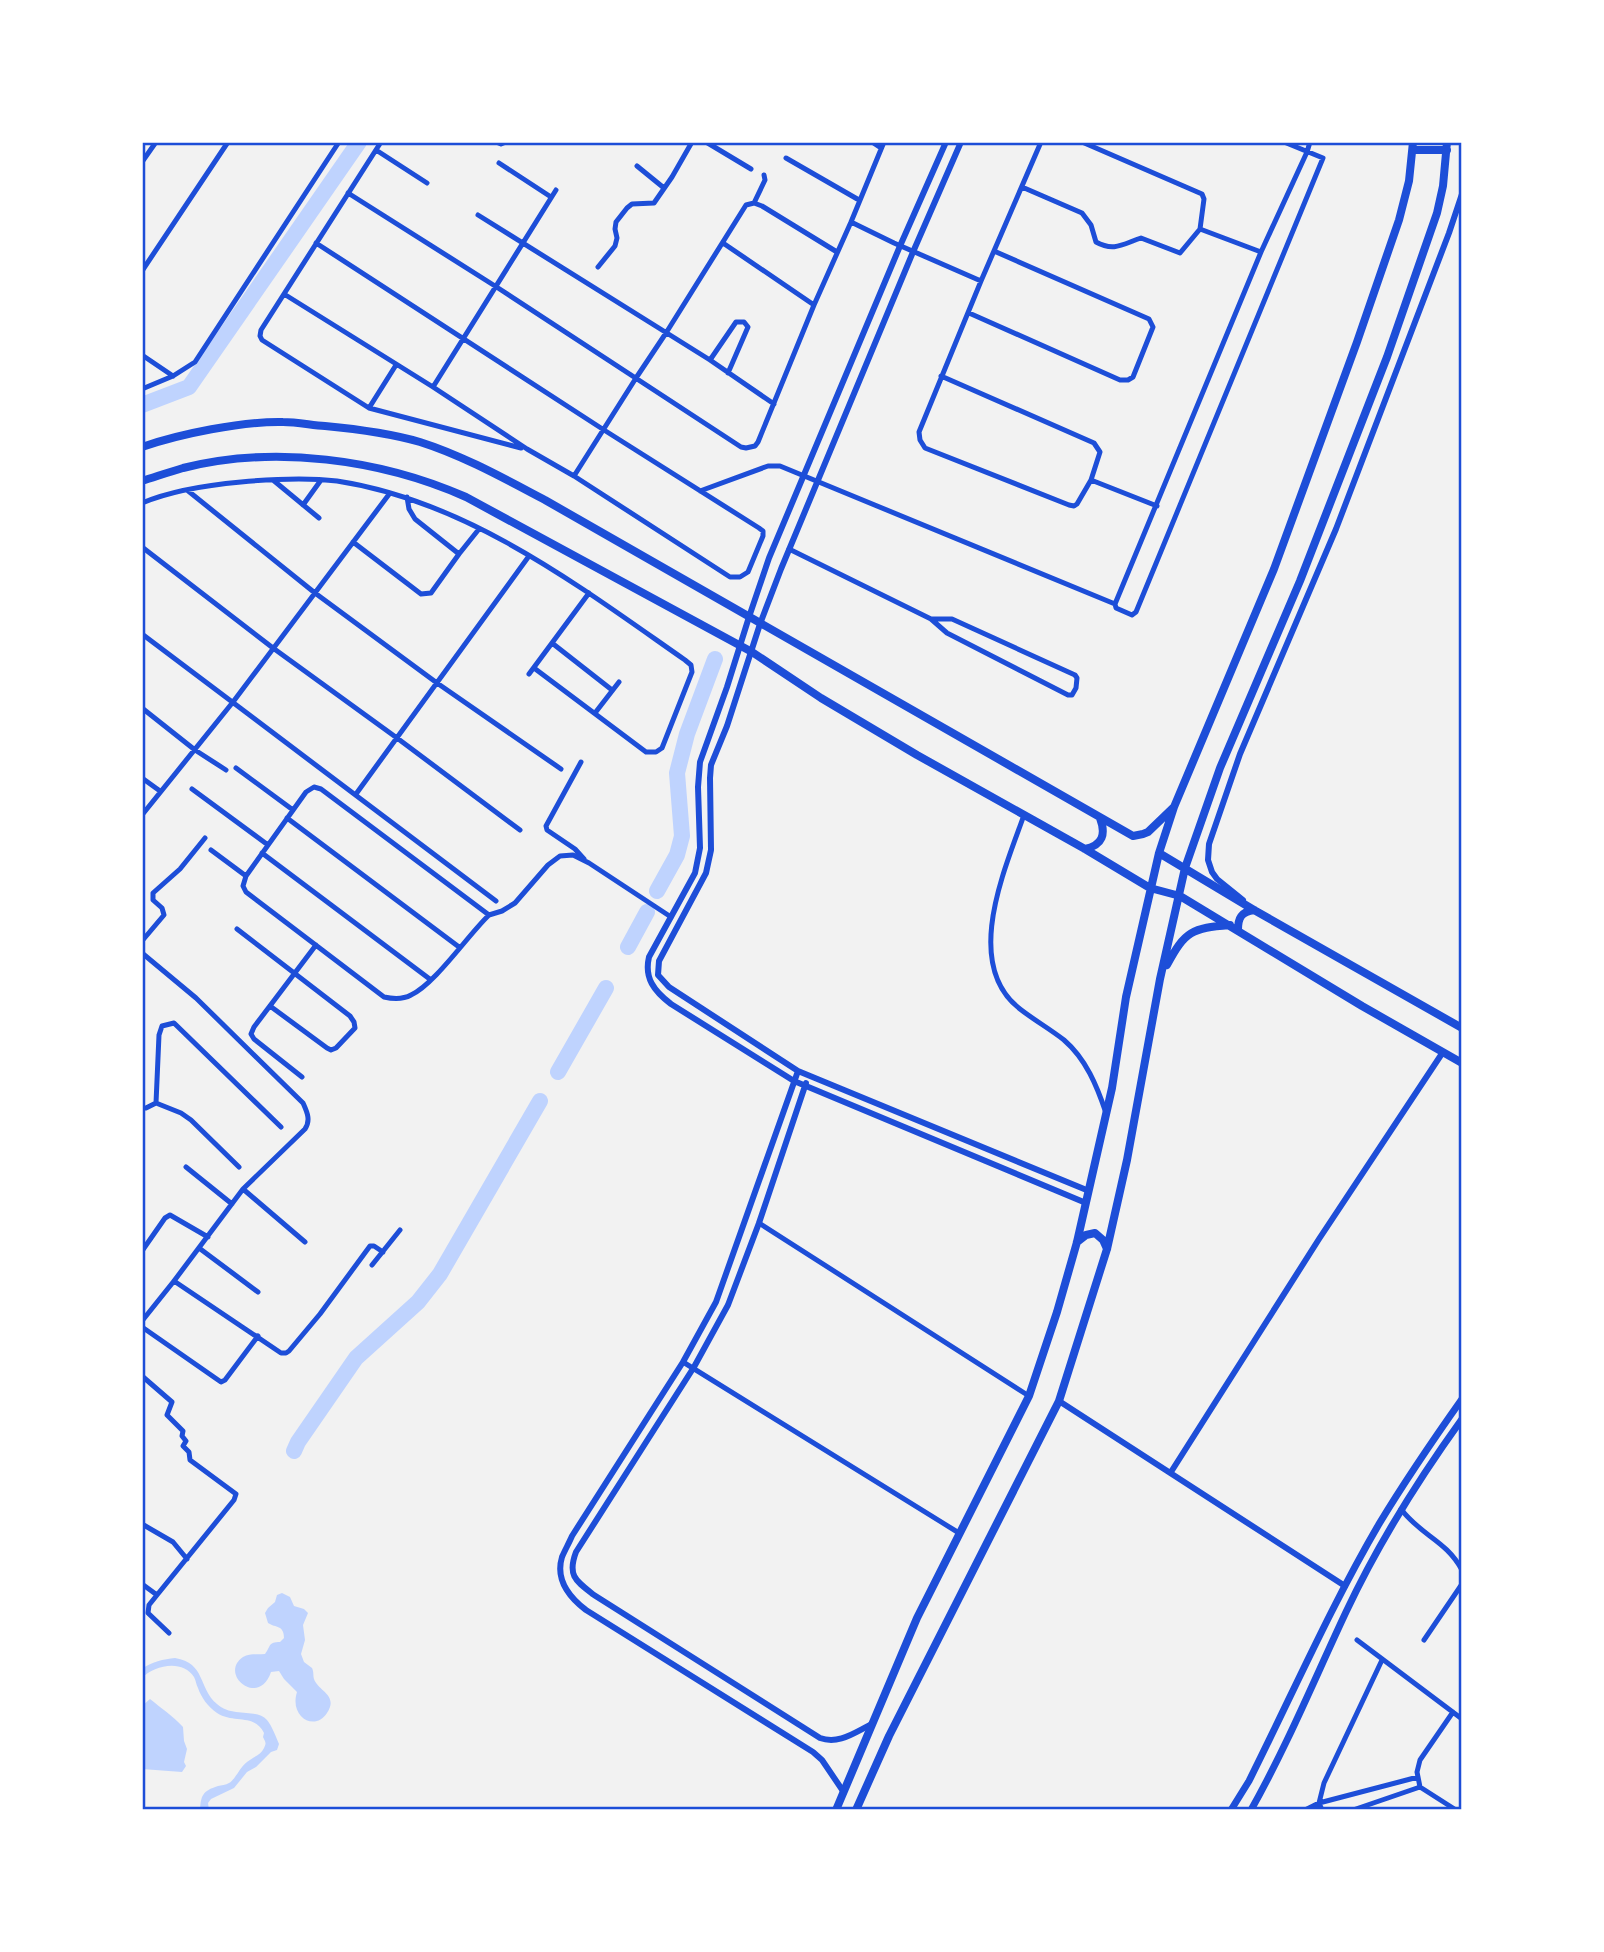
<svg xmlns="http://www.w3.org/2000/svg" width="1604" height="1952" viewBox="0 0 1604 1952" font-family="'IBM Plex Sans',sans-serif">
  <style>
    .water { fill: #bfd3fe }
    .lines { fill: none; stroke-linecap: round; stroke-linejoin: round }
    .river { stroke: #bfd3fe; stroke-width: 16 }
    .minor { stroke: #1d4ed8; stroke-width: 5 }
    .tertiary { stroke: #1d4ed8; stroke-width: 6 }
    .secondary { stroke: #1d4ed8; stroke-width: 7 }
    .primary { stroke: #1d4ed8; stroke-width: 8 }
    .neatline { fill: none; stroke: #1d4ed8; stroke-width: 2.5 }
  </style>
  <rect width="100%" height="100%" fill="#f2f2f2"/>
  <path class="water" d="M 282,1593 L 290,1597 L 294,1606 L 304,1609 L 308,1613 L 303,1625 L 305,1640 L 301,1654 L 304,1662 L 312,1668 C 314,1672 313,1676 314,1679 C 318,1691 339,1695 327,1713 C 315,1732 289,1717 297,1692 L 284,1679 L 279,1671 L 271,1672 C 259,1708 218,1674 243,1657 C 250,1653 258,1655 265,1654 C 271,1646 268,1642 280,1642 L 284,1638 C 284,1625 276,1628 268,1623 L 265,1613 L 268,1608 L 275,1602 L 277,1595 Z
    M 175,1658 C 206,1663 198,1688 217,1704 C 232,1718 256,1708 267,1720 C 272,1726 276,1737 279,1744 L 277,1750 L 271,1752 L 256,1767 L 247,1772 L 234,1788 L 211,1799 L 208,1803 L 209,1810 L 200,1810 C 201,1796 202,1791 218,1786 C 221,1785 226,1785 229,1783 C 235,1780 240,1767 247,1762 C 253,1757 261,1755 264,1748 C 267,1742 265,1742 263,1737 L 264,1733 C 254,1713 234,1724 217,1713 C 208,1707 201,1697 198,1688 C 196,1684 196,1681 194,1677 C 183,1659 154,1665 142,1678 L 142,1669 C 151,1662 164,1659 175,1658 Z
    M 150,1699 C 161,1708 173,1716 183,1727 L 184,1741 L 187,1749 L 184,1762 L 186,1766 L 182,1772 L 142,1769 L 142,1706 Z"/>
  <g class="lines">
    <path class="river" d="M 142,405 L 189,387 L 359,142
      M 657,891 L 677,855 L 682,836 L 677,773 L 687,734 L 715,659
      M 628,947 L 647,912
      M 558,1072 L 606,988
      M 294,1451 L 298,1442 L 356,1358 L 418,1302 L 440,1274 L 540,1101"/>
    <path class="minor" d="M 381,142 L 261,330 L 260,336 L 262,340 L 369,408 L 521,448
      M 496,142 L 501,144 L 506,142
      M 706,142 L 751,169
      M 872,142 L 881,148
      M 1041,142 L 981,281 L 919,432 L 920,440 L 925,448 L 1069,505 L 1074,506 L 1077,504 L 1091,480 L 1157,506
      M 1082,142 L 1202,194 L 1204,199 L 1200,229 L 1261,252
      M 1284,142 L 1323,158 L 1136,612 L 1132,615 L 1116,608 L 1115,604 L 1261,252 L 1307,152 L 1310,142
      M 376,150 L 427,183
      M 786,158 L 859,200
      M 142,162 L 156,142
      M 499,163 L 551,197
      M 637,166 L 664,188
      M 1022,187 L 1082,213 L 1091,225 L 1096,242 C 1114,252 1123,244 1141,238 L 1180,253 L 1200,229
      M 348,193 L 495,286 L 741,447 L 746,448 L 755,446 L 758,442 L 814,305 L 851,222 L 884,142
      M 754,203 L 765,180 L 764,175
      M 478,215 L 710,360 L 774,404
      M 851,222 L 894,243 L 981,281
      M 723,243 L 814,305
      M 598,267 L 615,246 L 617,238 L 615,229 L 616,222 L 627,208 L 632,204 L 654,203 L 672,177 L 692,142
      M 142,271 L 228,142
      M 284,294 L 433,387 L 527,449 L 574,476 L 730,577 L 740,577 L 748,572 L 763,536 L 763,531 L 759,528 L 604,430 L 316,243
      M 969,313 L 1120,380 L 1128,380 L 1133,377 L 1153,327 L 1149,319 L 994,251
      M 142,355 L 173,376
      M 710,360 L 736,322 L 744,322 L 748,327 L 728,373
      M 941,376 L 1094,443 L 1100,452 L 1091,480
      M 433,387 L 556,190
      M 142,389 L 173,376 L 195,362 L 339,142
      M 369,408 L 396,365
      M 574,476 L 636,378 L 666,333 L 746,205 L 754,203 L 762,206 L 837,252
      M 273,480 L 319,518
      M 187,490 L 315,593 L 437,683 L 561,769
      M 700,491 L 768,466 L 780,466 L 1115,604
      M 407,497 L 409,509 L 415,519 L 459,554
      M 142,503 C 173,490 208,485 241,482 C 272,479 305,477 337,481 C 468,501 579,586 685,660 L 691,665 L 692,672 L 662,748 L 656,752 L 646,752 L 534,668
      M 303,505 L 321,480
      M 353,542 L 421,594 L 431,593 L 459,554 L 479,529
      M 142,547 L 273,648 L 397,738 L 520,830
      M 789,549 L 931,619 L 947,633 L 1068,695 L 1072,695 L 1076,688 L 1077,678 L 1075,675 L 952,619 L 931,619
      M 142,634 L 496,901
      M 552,643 L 612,690
      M 529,674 L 589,593
      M 142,708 L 195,750 L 226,770
      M 595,713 L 619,682
      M 581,762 L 546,826 L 547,830 L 575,849 L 584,859
      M 236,768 L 293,810
      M 142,778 L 160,791
      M 192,789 L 268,845
      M 356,794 L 529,556
      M 142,815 L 233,702 L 390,493
      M 1024,815 C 1005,869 962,964 1020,1009 C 1034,1020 1050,1029 1064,1040 C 1086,1059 1097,1086 1106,1113
      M 287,818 L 459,947
      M 211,850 L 246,876
      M 262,853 L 431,980
      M 489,915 L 321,789 L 314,787 L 306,792 L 246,876 L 243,886 L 246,892 L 384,997 C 393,999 402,1000 411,995 C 435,984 468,935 489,915 L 502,911 L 515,903 L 548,865 L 560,856 L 573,855 L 589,863 L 671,917
      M 237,929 L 350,1016 L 354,1022 L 355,1028 L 336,1048 L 331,1050 L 327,1048 L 270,1006
      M 142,941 L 164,915 L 162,908 L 153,900 L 153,893 L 180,869 L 205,838
      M 142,953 L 196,998 L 303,1103 C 307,1112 311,1120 305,1129 L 243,1189 L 174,1281 L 142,1321
      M 302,1077 L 254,1039 L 251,1034 L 254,1027 L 316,945
      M 142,1108 L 146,1108 L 156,1103
      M 186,1167 L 232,1204
      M 239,1167 L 191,1120 L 181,1113 L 156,1103 L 159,1035 L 162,1026 L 174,1023 L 281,1127
      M 243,1189 L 305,1242
      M 759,1223 L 1029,1396
      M 199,1248 L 258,1292
      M 142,1251 L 165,1218 L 170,1215 L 208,1237
      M 372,1265 L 400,1230
      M 174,1281 L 281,1353 L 286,1353 L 289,1351 L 320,1314 L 370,1246 L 374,1246 L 383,1252
      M 142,1327 L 221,1382 L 225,1380 L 258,1336
      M 683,1362 L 959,1533
      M 142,1376 L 172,1402 L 167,1415 L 183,1431 L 182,1436 L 186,1441 L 183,1446 L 189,1452 L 190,1460 L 236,1494 L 234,1500 L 157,1595 L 142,1584
      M 1401,1509 C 1420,1535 1446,1540 1462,1570
      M 142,1524 L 173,1542 L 187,1559
      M 157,1595 L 149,1605 L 148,1613 L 169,1633
      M 1357,1640 L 1462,1719
      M 1424,1640 L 1462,1584
      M 1453,1712 L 1420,1760 L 1417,1772 L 1420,1787 L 1456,1810
      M 1305,1810 L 1319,1803 L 1418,1777
      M 1322,1810 L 1319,1803 L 1324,1783 L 1382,1660
      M 1353,1810 L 1420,1787"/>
    <path class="tertiary" d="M 946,142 L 900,246 L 769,558 L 749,617 L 727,687 L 700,762 L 698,787 L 700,848 L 695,873 L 649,957 C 644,978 654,991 671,1004 L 794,1081 L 1086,1203
      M 961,142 L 913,252 L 781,569 L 760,624 L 727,726 L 711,765 L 710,778 L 711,850 L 706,873 L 659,961 L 658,975 L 669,987 L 798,1071 L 1089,1191
      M 1243,900 L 1217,879 L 1212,872 L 1208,860 L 1209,844 L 1240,754 L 1336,529 L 1449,233 L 1462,194
      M 798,1071 L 716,1302 L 683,1362 L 572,1536 C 569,1543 565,1550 562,1557 C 555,1580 569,1597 586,1610 L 813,1752 L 822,1760 L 843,1791
      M 806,1083 L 759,1223 L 728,1305 L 694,1367 L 576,1552 C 567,1576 576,1581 594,1595 L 820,1738 C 839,1745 855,1732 872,1724
      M 1059,1401 L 1345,1586
      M 1171,1472 L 1319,1239 L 1443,1052"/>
    <path class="secondary" d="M 1231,1810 L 1249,1781 C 1292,1695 1331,1606 1379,1524 C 1405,1481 1433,1440 1462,1399
      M 1251,1810 C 1287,1746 1315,1678 1346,1612 C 1378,1544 1418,1480 1462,1419"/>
    <path class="primary" d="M 1413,150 L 1447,150
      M 142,447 C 179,434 243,421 283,422 C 297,422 311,425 325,426 C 357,429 389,433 420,442 C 464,456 505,479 545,500 L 1133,836 L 1143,834 L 1148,832 L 1173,808
      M 142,481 C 155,477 169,472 183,468 C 274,445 380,459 466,497 L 752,652 L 821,698 L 917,755 L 1085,849 L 1150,888 L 1180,896 L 1362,1006 L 1462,1063
      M 1085,849 C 1103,845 1106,834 1100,818
      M 1159,853 L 1254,910 L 1462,1028
      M 1238,930 C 1238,918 1241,912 1254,910
      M 1167,965 C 1185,931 1192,928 1230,925
      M 1077,1242 L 1086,1235 L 1095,1233 L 1103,1240 L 1107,1249
      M 836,1810 L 917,1618 L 1029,1396 L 1057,1312 L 1077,1242 L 1112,1088 L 1126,997 L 1159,853 L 1174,807 L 1274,569 L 1357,342 L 1399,220 L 1409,181 L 1413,142
      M 856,1810 L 889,1736 L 1059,1401 L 1107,1249 L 1127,1160 L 1160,979 L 1185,868 L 1220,768 L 1300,581 L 1387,357 L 1437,213 L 1443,186 L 1447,142"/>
  </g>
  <rect width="1604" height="1952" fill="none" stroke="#ffffff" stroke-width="287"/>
  <rect x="144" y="144" width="1316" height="1664" class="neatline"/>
</svg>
